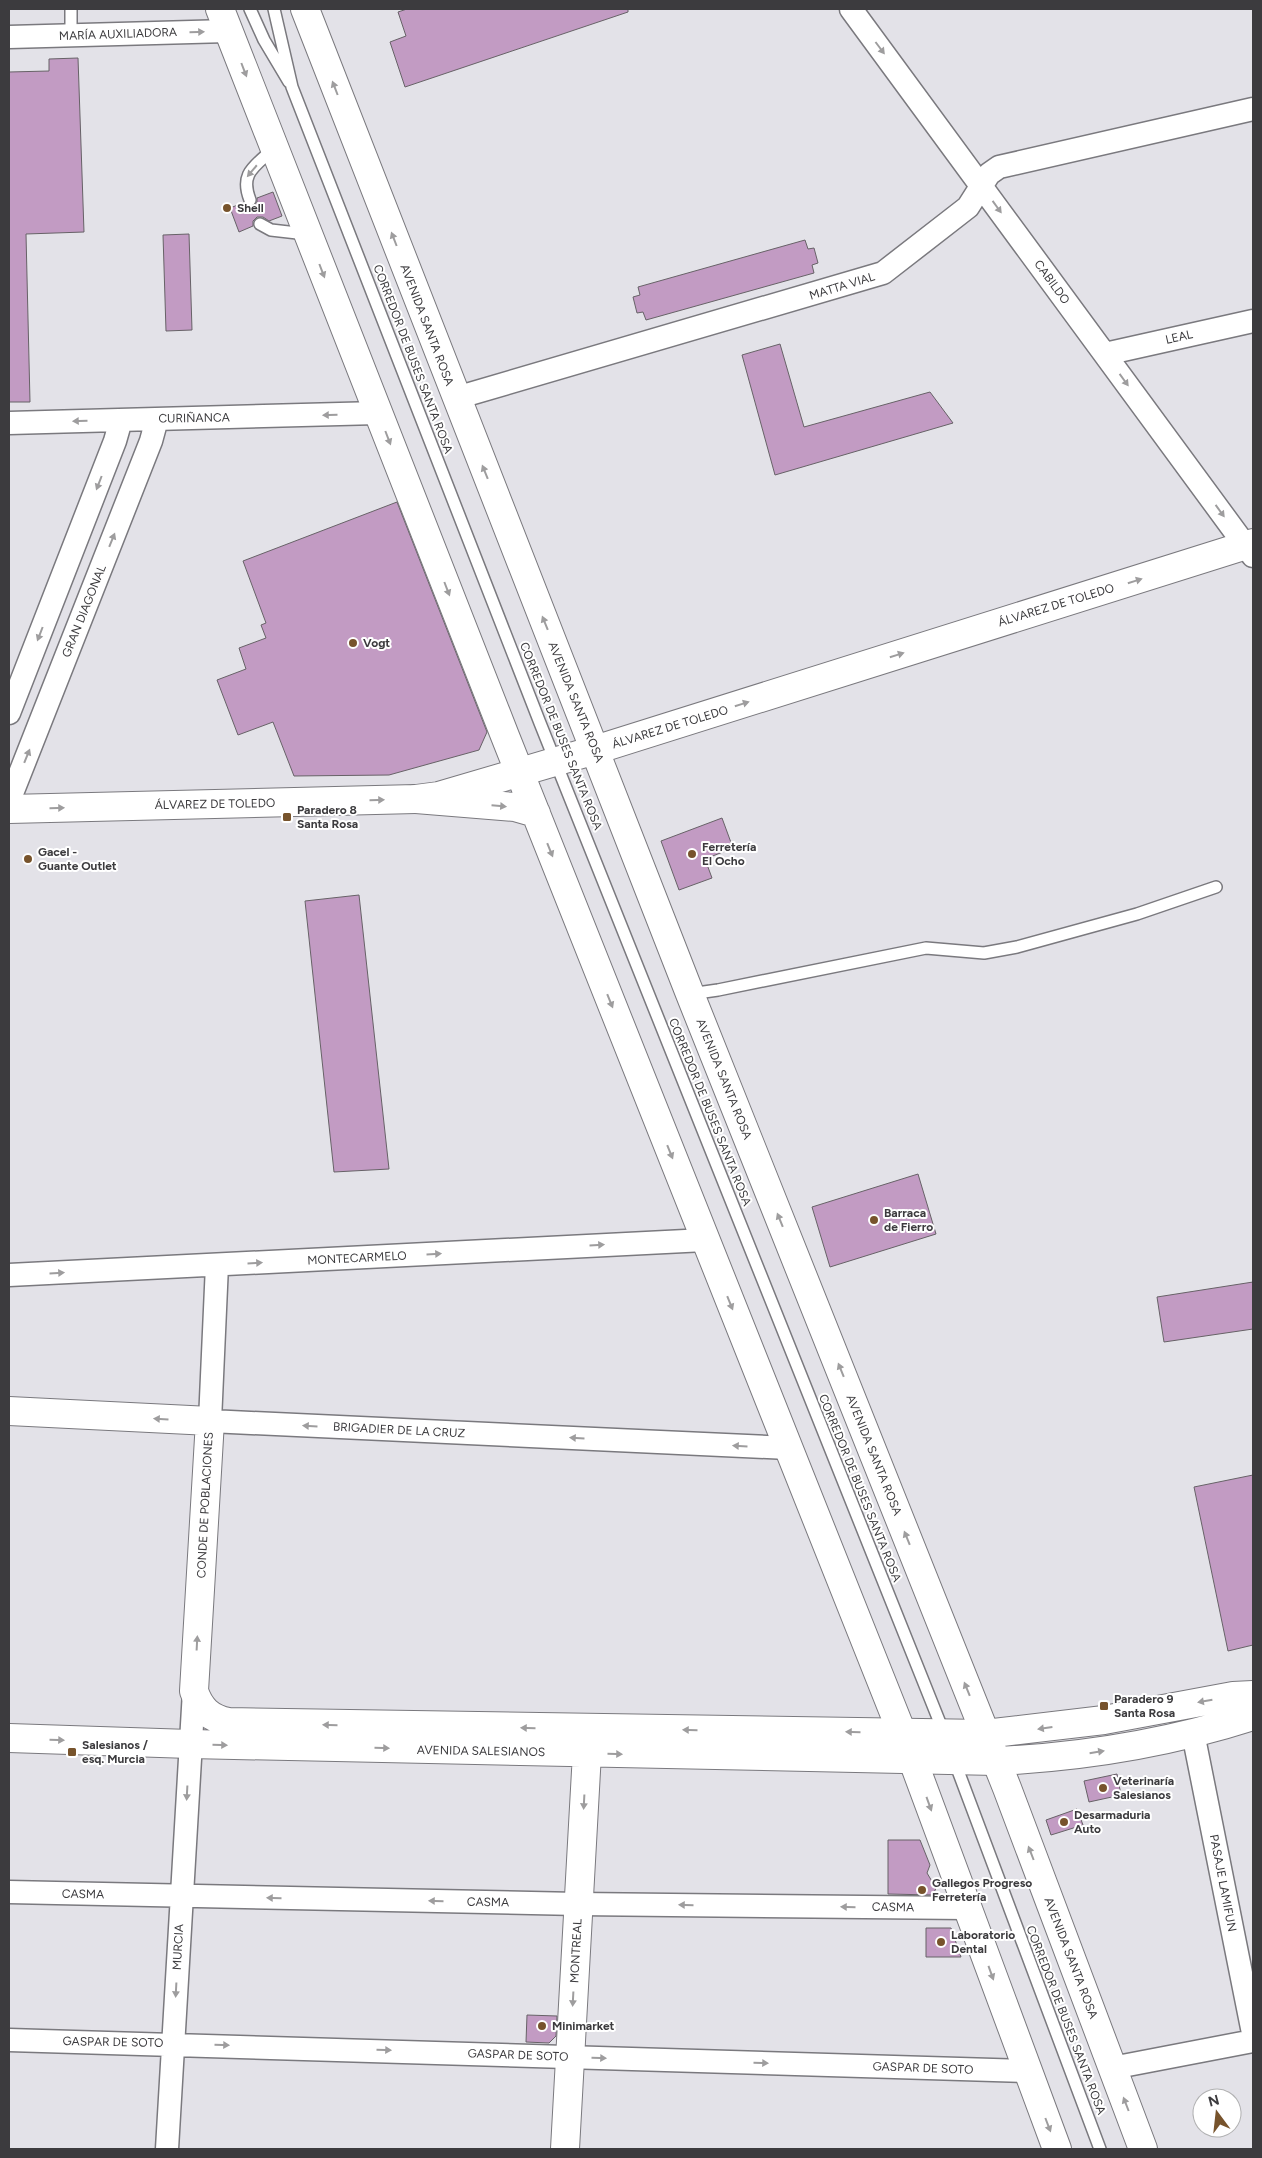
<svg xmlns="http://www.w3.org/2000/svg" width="1262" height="2158" viewBox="0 0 1262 2158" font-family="Figtree,sans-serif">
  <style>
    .building { fill: #c29bc3; stroke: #676267 }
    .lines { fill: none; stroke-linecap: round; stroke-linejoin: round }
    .lane-casing { stroke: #7a797e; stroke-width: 14 }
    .street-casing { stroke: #7a797e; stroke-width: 25 }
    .secondary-casing { stroke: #7a797e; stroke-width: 30 }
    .primary-casing { stroke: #7a797e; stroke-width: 30 }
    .lane { stroke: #fff; stroke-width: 11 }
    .street { stroke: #fff; stroke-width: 22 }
    .secondary { stroke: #fff; stroke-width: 28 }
    .primary { stroke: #fff; stroke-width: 28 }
    .oneway { fill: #9e9d9e }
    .poi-dot { fill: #77532c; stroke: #fff; stroke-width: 2 }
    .labels { text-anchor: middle; stroke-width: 4; stroke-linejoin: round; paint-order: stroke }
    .street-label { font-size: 12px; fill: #3c3b3e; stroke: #fff }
    .poi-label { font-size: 12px; font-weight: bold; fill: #3c3b3e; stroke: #fff; text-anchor: start }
  </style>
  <rect width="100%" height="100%" fill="#e3e2e8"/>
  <path class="building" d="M 407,9 L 628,9 L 628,12 L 405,87 L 390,42 L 406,36 L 398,12 Z
    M 78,58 L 84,232 L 26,234 L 30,402 L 9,402 L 9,72 L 49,71 L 49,59 Z
    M 273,192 L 282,216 L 269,221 L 263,217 L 257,217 L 253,221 L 253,226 L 239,232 L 230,208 L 243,203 L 248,207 L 253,207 L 257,202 L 257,198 Z
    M 189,234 L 192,330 L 166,331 L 163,235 Z
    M 805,240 L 808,249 L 814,248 L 818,263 L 812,265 L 814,273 L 646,320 L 643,312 L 637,313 L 633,297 L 640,295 L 638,287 Z
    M 780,344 L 804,427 L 930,392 L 953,423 L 775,475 L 742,355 Z
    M 397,502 L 487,732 L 479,750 L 389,775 L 294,776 L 273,722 L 238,735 L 217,680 L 246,669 L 239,648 L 266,638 L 261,625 L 266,623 L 243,561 Z
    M 722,818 L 733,848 L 705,859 L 712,878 L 679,890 L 661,841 Z
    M 359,895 L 389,1169 L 334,1172 L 305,901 Z
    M 918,1174 L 936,1234 L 830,1267 L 812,1207 Z
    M 1253,1282 L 1253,1329 L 1164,1342 L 1157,1297 Z
    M 1253,1475 L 1253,1645 L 1228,1651 L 1194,1487 Z
    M 1117,1774 L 1121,1795 L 1089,1802 L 1084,1781 Z
    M 1077,1809 L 1083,1825 L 1051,1835 L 1046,1820 Z
    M 888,1840 L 920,1840 L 930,1865 L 927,1873 L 936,1888 L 933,1895 L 888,1894 Z
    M 926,1928 L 951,1928 L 961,1957 L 926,1957 Z
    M 527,2015 L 557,2016 L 556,2036 L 549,2043 L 526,2042 Z"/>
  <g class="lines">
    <defs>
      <path id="lane" d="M 71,9 L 71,35
        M 250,9 L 264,40 L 289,82
        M 274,9 L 292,87 L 540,723 L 944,1733
        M 250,200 C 239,172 256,166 274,148
        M 260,224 L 271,230 L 306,234
        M 690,994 L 718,990 L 926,948 L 984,953 L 1017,947 L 1137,914 L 1216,887
        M 954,1760 L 1100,2149"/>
      <path id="street" d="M 851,9 L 1253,556
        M 9,37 L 228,31
        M 1105,354 L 1253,321
        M 456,398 L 883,273 L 968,207 L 989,174 L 999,167 L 1253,109
        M 9,423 L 378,413
        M 9,713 L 115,441 L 121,420
        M 9,801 L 151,441 L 157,419
        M 217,1265 L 210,1421 L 788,1448
        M 9,1275 L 705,1240
        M 1193,1733 L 1253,2033
        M 9,1892 L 578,1904 L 967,1908
        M 9,2040 L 1028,2071
        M 1112,2068 L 1253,2041
        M 167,2149 L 194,1691"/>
      <path id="secondary" d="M 9,809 L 416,799 L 439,796 L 595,750 L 1253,543
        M 9,1411 L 210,1421 L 194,1691 C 200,1709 210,1718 228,1722 L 985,1734 L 1104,1720 L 1233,1696 L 1253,1695
        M 9,1738 L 190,1744 L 996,1761 C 1084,1757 1169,1743 1253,1716
        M 565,2149 L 587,1753"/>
      <path id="primary" d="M 220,9 L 505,736 L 912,1758 L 1057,2149
        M 305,9 L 690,994 L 1007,1788 L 1143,2149
        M 416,799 L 515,807 L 536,813"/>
    </defs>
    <use href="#lane" class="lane-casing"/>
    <use href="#street" class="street-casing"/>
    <use href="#secondary" class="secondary-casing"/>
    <use href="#primary" class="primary-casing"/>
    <use href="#lane" class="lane"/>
    <use href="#street" class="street"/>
    <use href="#secondary" class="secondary"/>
    <use href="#primary" class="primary"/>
  </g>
  <defs><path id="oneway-solid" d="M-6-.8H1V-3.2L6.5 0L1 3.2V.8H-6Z" transform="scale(1.25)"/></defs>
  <g class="oneway">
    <use href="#oneway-solid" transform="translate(197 32) rotate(-2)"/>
    <use href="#oneway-solid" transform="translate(880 48) rotate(53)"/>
    <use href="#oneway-solid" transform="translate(244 70) rotate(69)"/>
    <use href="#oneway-solid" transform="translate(335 88) rotate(-111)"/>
    <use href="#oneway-solid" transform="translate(252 171) rotate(130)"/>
    <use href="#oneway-solid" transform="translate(997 207) rotate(54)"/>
    <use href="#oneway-solid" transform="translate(394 239) rotate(-111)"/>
    <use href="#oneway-solid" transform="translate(322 271) rotate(69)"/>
    <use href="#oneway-solid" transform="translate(1124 380) rotate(54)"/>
    <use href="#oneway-solid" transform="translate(330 415) rotate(179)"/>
    <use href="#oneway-solid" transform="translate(80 421) rotate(178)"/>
    <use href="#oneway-solid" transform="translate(388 438) rotate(69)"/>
    <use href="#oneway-solid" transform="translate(485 472) rotate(-112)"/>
    <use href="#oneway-solid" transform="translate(99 483) rotate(111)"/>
    <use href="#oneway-solid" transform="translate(1220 511) rotate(54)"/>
    <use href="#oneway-solid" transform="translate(112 540) rotate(-68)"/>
    <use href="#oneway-solid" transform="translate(1135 581) rotate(-17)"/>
    <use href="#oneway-solid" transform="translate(447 589) rotate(69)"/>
    <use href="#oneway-solid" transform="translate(545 623) rotate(-112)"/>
    <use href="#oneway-solid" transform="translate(40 634) rotate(111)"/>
    <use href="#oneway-solid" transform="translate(897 655) rotate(-17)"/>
    <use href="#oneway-solid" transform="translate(742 704) rotate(-17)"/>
    <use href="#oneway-solid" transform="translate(27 756) rotate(-68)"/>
    <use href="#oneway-solid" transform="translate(377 800) rotate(-1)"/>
    <use href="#oneway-solid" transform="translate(499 806) rotate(5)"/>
    <use href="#oneway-solid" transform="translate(57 808) rotate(-1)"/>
    <use href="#oneway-solid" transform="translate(550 850) rotate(68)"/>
    <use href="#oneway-solid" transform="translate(610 1001) rotate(68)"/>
    <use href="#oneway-solid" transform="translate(670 1152) rotate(68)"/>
    <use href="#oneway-solid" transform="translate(780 1220) rotate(-112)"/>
    <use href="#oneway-solid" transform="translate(597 1245) rotate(-3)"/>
    <use href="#oneway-solid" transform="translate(434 1254) rotate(-3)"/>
    <use href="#oneway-solid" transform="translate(255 1263) rotate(-3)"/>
    <use href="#oneway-solid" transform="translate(57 1273) rotate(-3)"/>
    <use href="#oneway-solid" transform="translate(730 1303) rotate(68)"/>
    <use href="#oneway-solid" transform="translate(841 1370) rotate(-112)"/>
    <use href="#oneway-solid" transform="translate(161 1419) rotate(-177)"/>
    <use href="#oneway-solid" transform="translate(310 1426) rotate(-177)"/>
    <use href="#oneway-solid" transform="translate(577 1438) rotate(-177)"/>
    <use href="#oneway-solid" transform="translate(740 1446) rotate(-177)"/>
    <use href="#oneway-solid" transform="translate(907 1538) rotate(-112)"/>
    <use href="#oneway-solid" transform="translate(197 1643) rotate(-87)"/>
    <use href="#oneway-solid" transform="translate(967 1689) rotate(-112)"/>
    <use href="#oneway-solid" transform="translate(1205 1701) rotate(170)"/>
    <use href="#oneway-solid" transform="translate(330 1725) rotate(-179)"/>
    <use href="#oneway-solid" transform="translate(528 1728) rotate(-179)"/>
    <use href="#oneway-solid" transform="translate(1045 1728) rotate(172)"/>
    <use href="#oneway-solid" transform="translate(690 1730) rotate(-179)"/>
    <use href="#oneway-solid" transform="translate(853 1732) rotate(-179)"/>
    <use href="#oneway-solid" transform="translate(57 1740) rotate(2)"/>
    <use href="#oneway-solid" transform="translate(220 1745) rotate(1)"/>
    <use href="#oneway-solid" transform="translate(382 1748) rotate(1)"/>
    <use href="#oneway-solid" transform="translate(1097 1752) rotate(-9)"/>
    <use href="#oneway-solid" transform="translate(615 1754) rotate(1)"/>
    <use href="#oneway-solid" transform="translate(187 1793) rotate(93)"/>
    <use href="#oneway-solid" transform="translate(584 1802) rotate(93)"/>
    <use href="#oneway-solid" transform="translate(929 1804) rotate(70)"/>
    <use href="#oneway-solid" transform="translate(1031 1853) rotate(-111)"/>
    <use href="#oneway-solid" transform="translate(274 1898) rotate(-179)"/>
    <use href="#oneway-solid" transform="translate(436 1901) rotate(-179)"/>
    <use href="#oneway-solid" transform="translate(686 1905) rotate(-179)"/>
    <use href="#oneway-solid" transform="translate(848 1907) rotate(-179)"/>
    <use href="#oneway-solid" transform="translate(991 1973) rotate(70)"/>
    <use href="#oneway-solid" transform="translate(176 1990) rotate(93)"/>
    <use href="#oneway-solid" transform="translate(573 1999) rotate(93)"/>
    <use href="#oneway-solid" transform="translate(222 2045) rotate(2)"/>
    <use href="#oneway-solid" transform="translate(384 2050) rotate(2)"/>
    <use href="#oneway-solid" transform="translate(599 2058) rotate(2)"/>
    <use href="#oneway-solid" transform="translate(761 2063) rotate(2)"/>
    <use href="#oneway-solid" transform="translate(1126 2104) rotate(-111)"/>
    <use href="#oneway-solid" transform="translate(1048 2125) rotate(69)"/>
  </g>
  <g class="poi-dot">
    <circle cx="227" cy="208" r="5"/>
    <circle cx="353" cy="643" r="5"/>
    <rect x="282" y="812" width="10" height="10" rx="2.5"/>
    <circle cx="692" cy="854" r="5"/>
    <circle cx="28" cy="859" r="5"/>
    <circle cx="874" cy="1220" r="5"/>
    <rect x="1099" y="1701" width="10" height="10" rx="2.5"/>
    <rect x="67" y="1747" width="10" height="10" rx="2.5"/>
    <circle cx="1103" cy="1788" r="5"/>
    <circle cx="1064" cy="1822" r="5"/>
    <circle cx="922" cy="1890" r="5"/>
    <circle cx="941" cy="1942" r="5"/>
    <circle cx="542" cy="2026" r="5"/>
  </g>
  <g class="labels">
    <g class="street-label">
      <text transform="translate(118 34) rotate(-2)" y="4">MARÍA AUXILIADORA</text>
      <text transform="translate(1052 282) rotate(54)" y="4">CABILDO</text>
      <text transform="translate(842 286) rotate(-17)" y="4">MATTA VIAL</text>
      <text transform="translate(427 325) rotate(69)" y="4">AVENIDA SANTA ROSA</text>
      <text transform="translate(1179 337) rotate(-13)" y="4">LEAL</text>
      <text transform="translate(413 359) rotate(69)" y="4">CORREDOR DE BUSES SANTA ROSA</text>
      <text transform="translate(194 418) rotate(-1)" y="4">CURIÑANCA</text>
      <text transform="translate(1056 605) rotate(-17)" y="4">ÁLVAREZ DE TOLEDO</text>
      <text transform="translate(84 611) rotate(-68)" y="4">GRAN DIAGONAL</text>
      <text transform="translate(576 702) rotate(68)" y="4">AVENIDA SANTA ROSA</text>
      <text transform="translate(670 727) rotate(-17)" y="4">ÁLVAREZ DE TOLEDO</text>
      <text transform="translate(561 736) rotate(68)" y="4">CORREDOR DE BUSES SANTA ROSA</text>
      <text transform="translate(215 804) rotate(-1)" y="4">ÁLVAREZ DE TOLEDO</text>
      <text transform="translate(724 1079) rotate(68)" y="4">AVENIDA SANTA ROSA</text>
      <text transform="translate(710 1112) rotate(68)" y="4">CORREDOR DE BUSES SANTA ROSA</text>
      <text transform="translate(357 1258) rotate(-3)" y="4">MONTECARMELO</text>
      <text transform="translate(399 1430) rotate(3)" y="4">BRIGADIER DE LA CRUZ</text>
      <text transform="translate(874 1455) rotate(68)" y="4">AVENIDA SANTA ROSA</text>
      <text transform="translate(860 1488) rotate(68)" y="4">CORREDOR DE BUSES SANTA ROSA</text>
      <text transform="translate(205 1505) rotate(-87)" y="4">CONDE DE POBLACIONES</text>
      <text transform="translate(481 1751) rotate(1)" y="4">AVENIDA SALESIANOS</text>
      <text transform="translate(1223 1883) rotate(79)" y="4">PASAJE LAMIFUN</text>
      <text transform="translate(83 1894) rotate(1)" y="4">CASMA</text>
      <text transform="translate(488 1902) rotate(1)" y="4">CASMA</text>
      <text transform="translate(893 1907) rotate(1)" y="4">CASMA</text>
      <text transform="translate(178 1947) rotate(-87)" y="4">MURCIA</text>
      <text transform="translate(576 1951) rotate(-87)" y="4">MONTREAL</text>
      <text transform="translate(1071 1958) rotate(69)" y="4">AVENIDA SANTA ROSA</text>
      <text transform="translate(1066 2020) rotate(69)" y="4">CORREDOR DE BUSES SANTA ROSA</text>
      <text transform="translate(113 2042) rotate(1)" y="4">GASPAR DE SOTO</text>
      <text transform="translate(518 2055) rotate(2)" y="4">GASPAR DE SOTO</text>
      <text transform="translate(923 2068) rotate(2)" y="4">GASPAR DE SOTO</text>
    </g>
    <g class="poi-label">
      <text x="237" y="212">Shell</text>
      <text x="363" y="647">Vogt</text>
      <text x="297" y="814">Paradero 8<tspan x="297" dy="14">Santa Rosa</tspan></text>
      <text x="702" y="851">Ferretería<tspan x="702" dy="14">El Ocho</tspan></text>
      <text x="38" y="856">Gacel -<tspan x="38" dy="14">Guante Outlet</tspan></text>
      <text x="884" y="1217">Barraca<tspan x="884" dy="14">de Fierro</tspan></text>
      <text x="1114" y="1703">Paradero 9<tspan x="1114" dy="14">Santa Rosa</tspan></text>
      <text x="82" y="1749">Salesianos /<tspan x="82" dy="14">esq. Murcia</tspan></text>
      <text x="1113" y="1785">Veterinaría<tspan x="1113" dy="14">Salesianos</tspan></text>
      <text x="1074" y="1819">Desarmaduria<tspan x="1074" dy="14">Auto</tspan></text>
      <text x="932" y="1887">Gallegos Progreso<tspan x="932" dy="14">Ferretería</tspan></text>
      <text x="951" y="1939">Laboratorio<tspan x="951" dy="14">Dental</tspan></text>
      <text x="552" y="2030">Minimarket</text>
    </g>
  </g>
  <rect width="1262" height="2158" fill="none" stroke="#3c3b3e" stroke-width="20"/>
  <g transform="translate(1217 2113) rotate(345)"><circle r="24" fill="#ffffff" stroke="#b1b1b2"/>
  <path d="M0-4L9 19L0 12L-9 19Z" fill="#77532c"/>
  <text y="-8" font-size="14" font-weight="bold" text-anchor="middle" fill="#3c3b3e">N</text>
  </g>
</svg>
